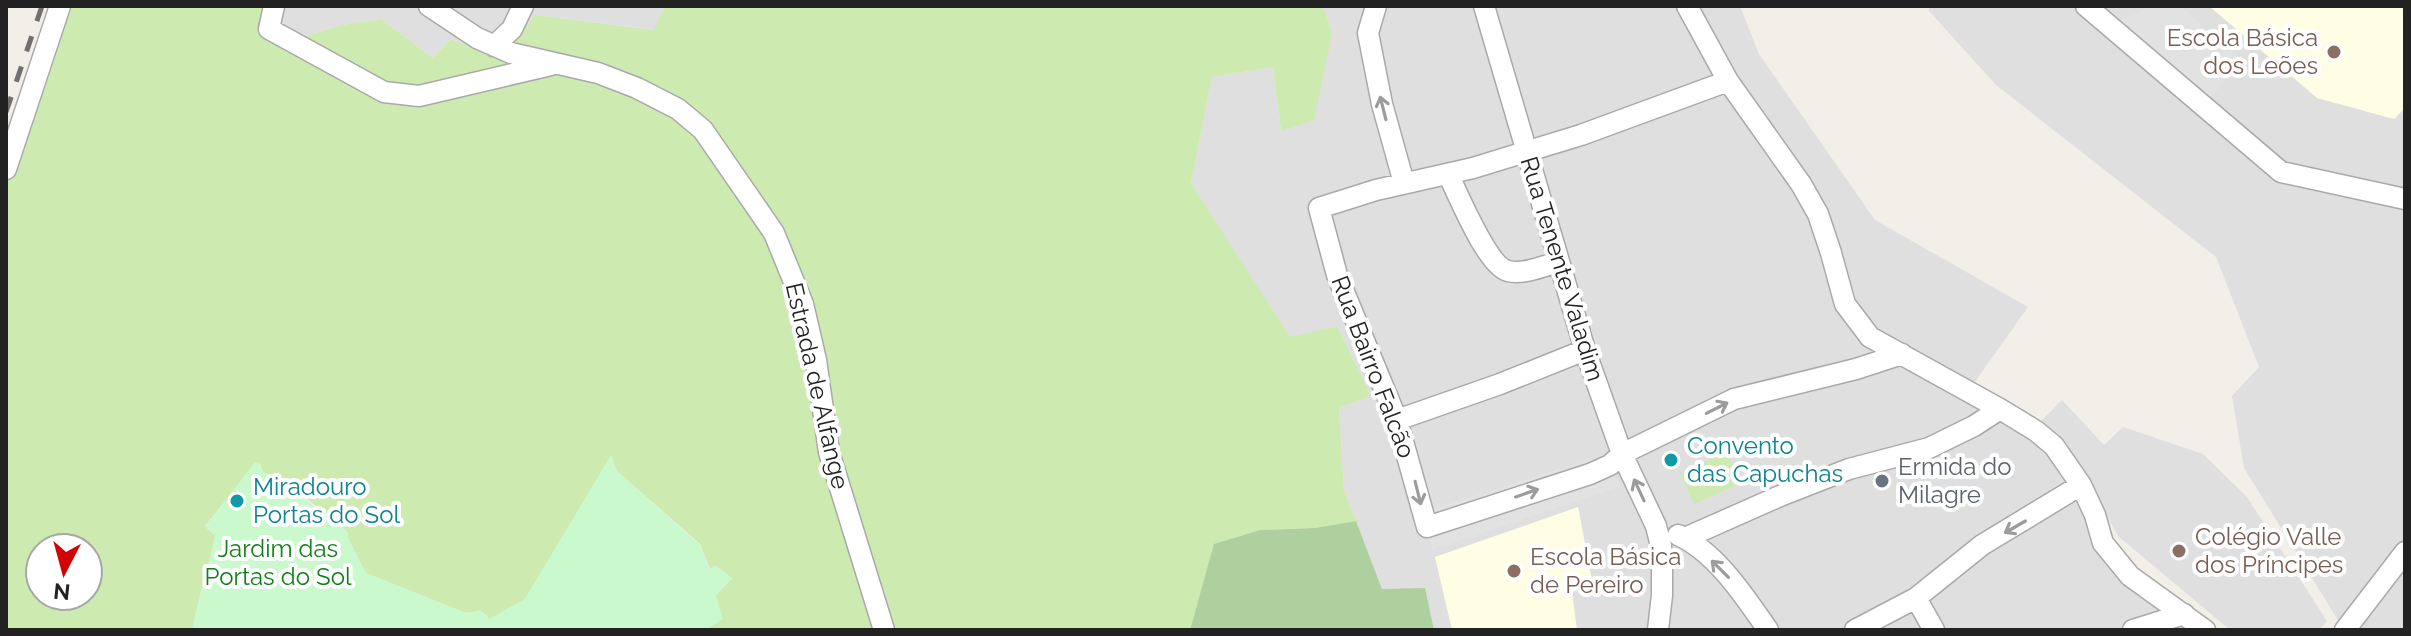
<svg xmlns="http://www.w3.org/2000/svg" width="2411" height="636" viewBox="0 0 2411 636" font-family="Raleway,sans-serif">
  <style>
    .residential { fill: #e0dfdf }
    .education { fill: #fffee5 }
    .grass { fill: #cdeab1; fill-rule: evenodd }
    .forest { fill: #aed09f }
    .park { fill: #c9f9cc }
    .parking { fill: #e2e2e2 }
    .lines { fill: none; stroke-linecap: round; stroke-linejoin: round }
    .minor-casing { stroke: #a9a9a9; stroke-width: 23 }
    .minor { stroke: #fff; stroke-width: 20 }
    .rail { stroke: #707070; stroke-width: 5; stroke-dasharray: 16 16; stroke-linecap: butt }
    .oneway { stroke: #9c9c9c }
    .education-dot { fill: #8d6e63; stroke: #fff; stroke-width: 3 }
    .culture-dot { fill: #0f9aa8; stroke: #fff; stroke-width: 3 }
    .worship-dot { fill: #6b7280; stroke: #fff; stroke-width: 3 }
    .labels { text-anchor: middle; stroke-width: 8; stroke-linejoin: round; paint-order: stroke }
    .education-label { font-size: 24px; fill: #785e54; stroke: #fff; text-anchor: start }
    .street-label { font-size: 24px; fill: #222; stroke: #fff }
    .culture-label { font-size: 24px; fill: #0d838f; stroke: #fff; text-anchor: start }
    .worship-label { font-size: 24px; fill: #5b616d; stroke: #fff; text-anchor: start }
    .park-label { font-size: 24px; fill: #0e8216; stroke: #fff }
  </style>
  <rect width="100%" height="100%" fill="#f2efe9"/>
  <path class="residential" d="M 266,6 L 665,6 L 655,30 L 535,15 L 518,37 L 480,51 L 451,39 L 433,58 L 381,19 L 342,25 L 290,41 Z
    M 1323,6 L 1740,6 L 1759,54 L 1875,220 L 2028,307 L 1965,396 L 2033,430 L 2068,477 L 2111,566 L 2184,630 L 1434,630 L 1425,589 L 1382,589 L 1344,490 L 1339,408 L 1371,396 L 1337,326 L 1290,338 L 1191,183 L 1212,77 L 1273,67 L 1281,131 L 1332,35 Z
    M 1929,6 L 2405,6 L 2405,630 L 2339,630 L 2341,625 L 2244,468 L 2232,396 L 2259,367 L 2216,257 L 1996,85 L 1929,11 Z
    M 2062,400 L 2104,445 L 2123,427 L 2203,454 L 2247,497 L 2327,621 L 2319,630 L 2230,630 L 2118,536 L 2083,473 L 2041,421 Z"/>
  <path class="education" d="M 2209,6 L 2405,6 L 2405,108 L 2394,119 L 2317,98 Z
    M 1578,507 L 1593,585 L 1572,592 L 1577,630 L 1452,630 L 1435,557 Z"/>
  <path class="grass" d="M 66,6 L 266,6 L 290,41 L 342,25 L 381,19 L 433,58 L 451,39 L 480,51 L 518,37 L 535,15 L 654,30 L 665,6 L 1323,6 L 1332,34 L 1314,120 L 1281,131 L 1273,67 L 1212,77 L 1191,183 L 1290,337 L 1337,326 L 1371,396 L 1339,408 L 1344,490 L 1356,521 L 1315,528 L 1260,530 L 1215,544 L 1190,630 L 706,630 L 722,619 L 715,596 L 732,578 L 710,569 L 700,544 L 617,471 L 611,456 L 525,599 L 489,620 C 482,606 474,615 463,612 L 366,573 L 348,538 L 348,533 C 327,513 278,474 251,469 L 205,526 L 215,535 C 210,568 197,597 193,630 L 6,630 L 6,186 ZM 40,548 L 88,548 L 88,596 L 40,596 Z
    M 1727,452 L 1741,483 L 1694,504 L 1680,473 Z"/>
  <path class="forest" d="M 1356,521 L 1382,589 L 1425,588 L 1434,630 L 1190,630 L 1214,544 L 1260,530 L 1315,528 Z"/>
  <path class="park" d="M 611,455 L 617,471 L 700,545 L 709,569 L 716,565 L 732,578 L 716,596 L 723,619 L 706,630 L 193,630 C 197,597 210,568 215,536 L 205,527 L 255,462 L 260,463 L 263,471 L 304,498 L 348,533 L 348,538 L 366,573 L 463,612 L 470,614 L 480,610 L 489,619 L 525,599 Z"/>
  <path class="parking" d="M 2153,6 L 2180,6 L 2243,61 L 2209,99 L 2119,21 Z
    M 1609,454 L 1610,465 L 1621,486 L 1432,550 L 1427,527 L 1428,510 Z"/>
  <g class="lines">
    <defs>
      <path id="minor" d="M 274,6 L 269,29 L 384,92 L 419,96 L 551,65
        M 429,6 L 477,38 L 511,53 L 598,73 L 637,88 L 678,109 L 703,130 L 774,233 L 803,304 L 816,360 L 829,452 L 884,630
        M 1376,6 L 1368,33 L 1382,104 L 1404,183
        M 1484,6 L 1585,350 L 1622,454 L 1656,526 L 1661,546 L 1662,565 L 1662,595 L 1658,630
        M 1687,6 L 1728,81 L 1801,184 L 1818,214 L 1831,253 L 1845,304 L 1870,337 L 2000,409 L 2036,431 L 2054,446 L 2081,485 L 2095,515 L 2103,543 L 2130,576 L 2205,630
        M 2086,6 L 2281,172 L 2405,199
        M 494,46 L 512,29 L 523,6
        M 1728,81 L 1581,135 L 1473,168 L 1376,190 L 1319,208 L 1337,275 L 1397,420 L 1427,527 L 1590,474 L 1610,465 L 1622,454 L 1734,399 L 1856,369 L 1902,354
        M 6,169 L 60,6
        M 1448,174 C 1458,194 1487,266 1508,271 C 1523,275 1544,266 1558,262
        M 1397,420 L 1500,384 L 1585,350
        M 1678,535 C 1716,552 1745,597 1768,630
        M 1685,538 L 1780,496 L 1849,469 L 1929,448 L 1974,426 L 2000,409
        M 1916,598 L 1934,630
        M 1855,630 L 1916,598 L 1982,545 L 2081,485
        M 2133,630 L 2184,614
        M 2345,630 L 2405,552"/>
    </defs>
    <use href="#minor" class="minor-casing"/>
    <use href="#minor" class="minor"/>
    <path class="rail" d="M 6,112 L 42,6"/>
  </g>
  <defs><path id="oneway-shaft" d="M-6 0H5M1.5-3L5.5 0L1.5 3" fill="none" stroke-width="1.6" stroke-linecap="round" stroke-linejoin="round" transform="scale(2)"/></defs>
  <g class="oneway">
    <use href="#oneway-shaft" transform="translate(1383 108) rotate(-104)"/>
    <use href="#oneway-shaft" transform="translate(1717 408) rotate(-27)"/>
    <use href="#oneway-shaft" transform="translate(1639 490) rotate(-115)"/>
    <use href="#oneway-shaft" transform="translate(1418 493) rotate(76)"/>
    <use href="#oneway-shaft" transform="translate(1527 493) rotate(-19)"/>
    <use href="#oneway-shaft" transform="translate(2015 527) rotate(150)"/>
    <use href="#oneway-shaft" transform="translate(1720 569) rotate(-135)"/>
  </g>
  <g class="education-dot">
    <circle cx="2334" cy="52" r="8"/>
    <circle cx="2179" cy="551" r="8"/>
    <circle cx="1514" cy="571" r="8"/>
  </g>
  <g class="culture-dot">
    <circle cx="1671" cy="460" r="8"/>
    <circle cx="237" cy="501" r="8"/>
  </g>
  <circle class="worship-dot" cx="1882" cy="481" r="8"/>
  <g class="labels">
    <g class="education-label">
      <text x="2318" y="46" text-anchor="end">Escola Básica<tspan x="2318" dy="28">dos Leões</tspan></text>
      <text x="2195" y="545">Colégio Valle<tspan x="2195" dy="28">dos Príncipes</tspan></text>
      <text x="1530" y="565">Escola Básica<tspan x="1530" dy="28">de Pereiro</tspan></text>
    </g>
    <g class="street-label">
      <text transform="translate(1562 269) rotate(73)" y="8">Rua Tenente Valadim</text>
      <text transform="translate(1373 367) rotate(69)" y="8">Rua Bairro Falcão</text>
      <text transform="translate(817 386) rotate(77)" y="8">Estrada de Alfange</text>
    </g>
    <g class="culture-label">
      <text x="1687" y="454">Convento<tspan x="1687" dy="28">das Capuchas</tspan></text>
      <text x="253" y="495">Miradouro<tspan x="253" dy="28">Portas do Sol</tspan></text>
    </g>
    <g class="worship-label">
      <text x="1898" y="475">Ermida do<tspan x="1898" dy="28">Milagre</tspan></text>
    </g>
    <g class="park-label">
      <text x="278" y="557">Jardim das<tspan x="278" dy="28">Portas do Sol</tspan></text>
    </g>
  </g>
  <rect width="2411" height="636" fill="none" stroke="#222222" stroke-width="16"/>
  <g transform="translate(64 572) rotate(186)"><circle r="38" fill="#ffffff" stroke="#a7a7a7" stroke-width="2"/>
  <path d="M0-6L14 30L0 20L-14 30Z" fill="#d10305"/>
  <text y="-12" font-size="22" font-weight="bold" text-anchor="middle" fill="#222222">N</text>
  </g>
</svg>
